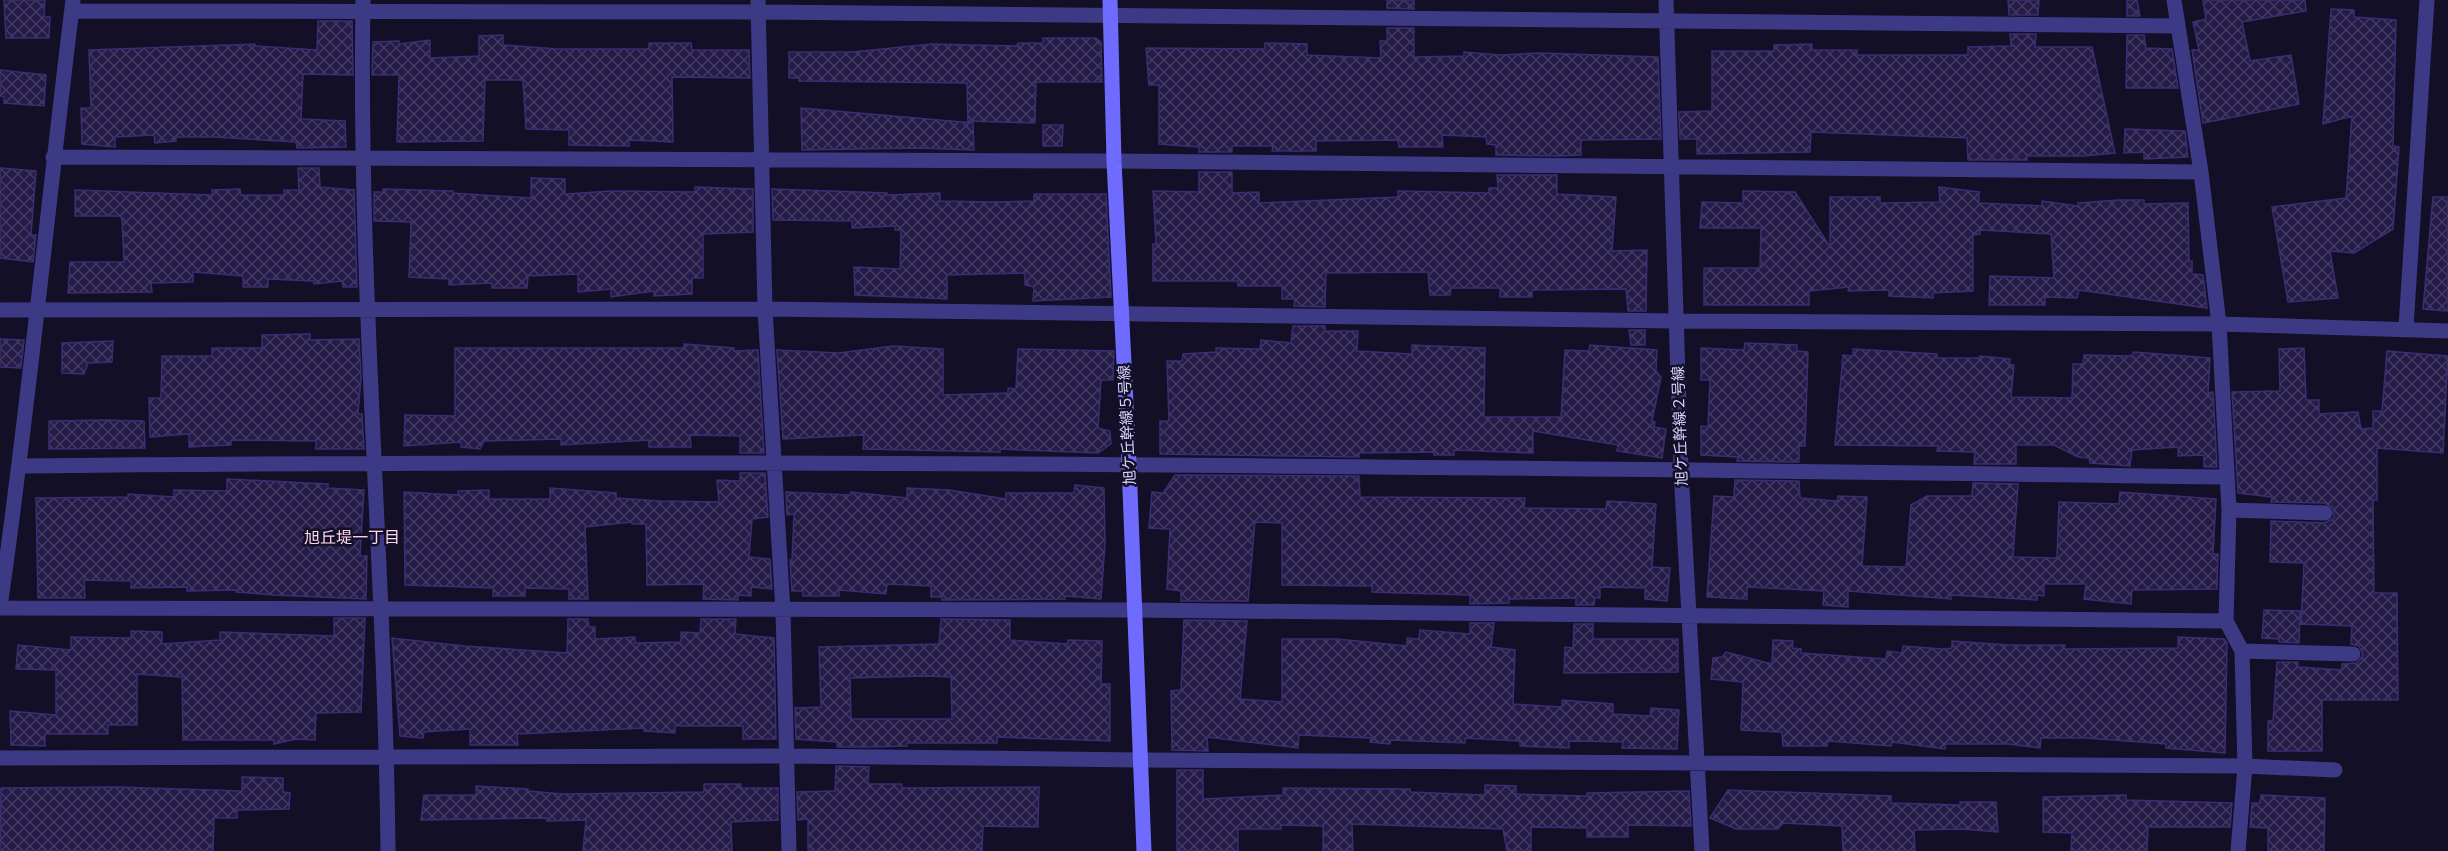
<svg xmlns="http://www.w3.org/2000/svg" width="2448" height="851" viewBox="0 0 2448 851" font-family="Lato,'Noto Sans JP',sans-serif">
  <style>
    .building { fill: url(#building-cross-hatch); stroke: #3b2d73; stroke-width: 1.5; fill-rule: evenodd }
    .lines { fill: none; stroke-linecap: round; stroke-linejoin: round }
    .street { stroke: #3d3a85; stroke-width: 15 }
    .secondary { stroke: #6f6bff; stroke-width: 15 }
    .labels { text-anchor: middle; stroke-width: 5; stroke-linejoin: round; paint-order: stroke }
    .street-label { font-size: 15px; fill: #d9d4ff; stroke: #130f26 }
    .neighbourhood-label { font-size: 16px; fill: #ffd6f0; stroke: #130f26 }
  </style>
  <defs>
    <pattern id="building-cross-hatch" width="8" height="8" patternUnits="userSpaceOnUse" patternTransform="scale(1.5)"><rect width="8" height="8" fill="#241b47"/><path d="M0 0l8 8M0 8l8-8" fill="none" stroke="#433b63"/></pattern>
  </defs>
  <rect width="100%" height="100%" fill="#130f26"/>
  <path class="building" d="M 4,0 L 45,0 L 44,17 L 50,17 L 49,38 L 6,38 Z
    M 1387,0 L 1414,0 L 1414,9 L 1387,8 Z
    M 2008,0 L 2039,0 L 2038,15 L 2009,15 Z
    M 2127,0 L 2137,0 L 2140,16 L 2127,16 Z
    M 2203,0 L 2305,0 L 2306,11 L 2242,22 L 2250,61 L 2291,55 L 2299,104 L 2203,123 L 2192,50 L 2199,50 L 2193,22 L 2206,19 Z
    M 2331,9 L 2354,10 L 2354,17 L 2396,20 L 2393,146 L 2399,147 L 2393,229 L 2354,253 L 2330,251 L 2338,298 L 2288,302 L 2272,207 L 2346,198 L 2352,116 L 2323,124 Z
    M 318,21 L 352,21 L 353,75 L 303,74 L 301,119 L 345,121 L 346,147 L 297,148 L 296,142 L 214,137 L 176,137 L 176,141 L 155,143 L 154,135 L 115,137 L 115,147 L 82,144 L 81,108 L 91,108 L 89,50 L 255,44 L 255,46 L 317,50 Z
    M 1387,28 L 1414,28 L 1414,57 L 1464,56 L 1464,52 L 1500,55 L 1539,53 L 1658,57 L 1661,139 L 1581,140 L 1581,155 L 1558,156 L 1496,155 L 1496,145 L 1487,144 L 1486,137 L 1442,135 L 1443,147 L 1399,147 L 1398,140 L 1316,141 L 1316,151 L 1272,151 L 1273,146 L 1232,146 L 1232,152 L 1199,152 L 1199,147 L 1159,144 L 1159,85 L 1149,85 L 1146,48 L 1265,49 L 1265,43 L 1307,44 L 1307,55 L 1381,58 L 1380,41 L 1387,41 Z
    M 2010,34 L 2036,34 L 2035,47 L 2092,47 L 2115,153 L 2084,156 L 2027,156 L 2027,160 L 1968,160 L 1967,138 L 1811,132 L 1810,152 L 1697,154 L 1697,139 L 1680,139 L 1679,112 L 1712,111 L 1712,51 L 1774,51 L 1774,45 L 1812,44 L 1812,50 L 1857,50 L 1857,55 L 1968,55 L 1968,47 L 2011,46 Z
    M 503,35 L 503,45 L 557,49 L 649,49 L 649,43 L 691,43 L 692,50 L 749,50 L 750,78 L 672,77 L 673,142 L 629,140 L 629,146 L 569,145 L 569,130 L 526,129 L 523,80 L 485,80 L 483,141 L 397,142 L 399,75 L 372,75 L 373,42 L 399,41 L 399,44 L 430,40 L 430,58 L 479,56 L 479,36 Z
    M 2127,35 L 2144,35 L 2146,48 L 2172,49 L 2178,88 L 2126,88 Z
    M 1043,38 L 1096,38 L 1101,42 L 1102,82 L 1036,82 L 1035,123 L 968,121 L 967,83 L 799,81 L 799,78 L 789,78 L 789,52 L 852,52 L 932,44 L 1017,46 L 1018,43 L 1043,43 Z
    M 0,70 L 46,75 L 44,106 L 4,103 L 4,97 L 0,96 Z
    M 801,108 L 973,123 L 974,150 L 918,148 L 802,150 Z
    M 1043,125 L 1063,125 L 1062,146 L 1043,146 Z
    M 2125,129 L 2185,131 L 2188,157 L 2144,159 L 2144,152 L 2124,153 Z
    M 0,168 L 36,171 L 31,235 L 36,235 L 33,262 L 0,258 Z
    M 298,168 L 319,168 L 320,187 L 354,190 L 357,287 L 343,287 L 342,281 L 314,284 L 314,281 L 268,279 L 268,287 L 243,287 L 243,276 L 193,272 L 193,282 L 151,283 L 152,292 L 68,293 L 70,262 L 124,262 L 122,219 L 120,216 L 75,216 L 75,190 L 212,195 L 212,190 L 240,189 L 241,195 L 284,195 L 284,190 L 299,190 Z
    M 1199,172 L 1232,172 L 1232,193 L 1259,192 L 1259,203 L 1398,197 L 1398,191 L 1489,193 L 1489,188 L 1498,188 L 1497,175 L 1557,175 L 1557,194 L 1616,197 L 1612,251 L 1647,250 L 1646,311 L 1628,311 L 1626,289 L 1532,290 L 1532,297 L 1500,297 L 1500,288 L 1451,288 L 1450,295 L 1430,295 L 1428,272 L 1326,273 L 1325,307 L 1294,306 L 1295,299 L 1282,299 L 1282,286 L 1238,286 L 1238,281 L 1153,281 L 1153,244 L 1156,244 L 1153,191 L 1199,192 Z
    M 531,178 L 565,179 L 565,194 L 612,191 L 695,192 L 695,187 L 753,189 L 753,232 L 703,234 L 703,278 L 692,278 L 692,294 L 654,296 L 654,291 L 611,297 L 611,289 L 578,292 L 578,274 L 528,276 L 527,288 L 492,288 L 492,283 L 449,285 L 449,279 L 409,277 L 411,222 L 374,221 L 374,192 L 383,192 L 383,189 L 453,191 L 453,193 L 531,198 Z
    M 1939,187 L 1979,192 L 1979,203 L 2042,206 L 2042,201 L 2078,206 L 2078,203 L 2118,200 L 2144,200 L 2144,204 L 2188,203 L 2189,261 L 2192,261 L 2192,274 L 2203,275 L 2207,308 L 2079,290 L 2077,298 L 2045,297 L 2045,305 L 1989,305 L 1990,276 L 2054,278 L 2051,234 L 1980,230 L 1980,234 L 1973,235 L 1973,291 L 1933,293 L 1933,298 L 1889,296 L 1889,290 L 1848,291 L 1849,287 L 1809,291 L 1809,305 L 1704,305 L 1704,268 L 1760,268 L 1761,228 L 1700,228 L 1702,202 L 1743,203 L 1743,191 L 1795,192 L 1830,247 L 1830,197 L 1880,197 L 1880,203 L 1940,202 Z
    M 772,189 L 887,193 L 887,195 L 940,193 L 940,201 L 993,202 L 1034,201 L 1034,194 L 1106,194 L 1111,297 L 1033,301 L 1034,287 L 1025,285 L 1025,273 L 947,275 L 947,299 L 855,295 L 854,267 L 900,269 L 901,230 L 895,230 L 895,226 L 852,228 L 852,221 L 773,220 Z
    M 2433,197 L 2448,197 L 2448,311 L 2423,309 Z
    M 1293,326 L 1325,326 L 1325,331 L 1358,331 L 1357,351 L 1412,354 L 1412,345 L 1485,348 L 1484,417 L 1561,417 L 1565,350 L 1589,351 L 1590,345 L 1657,350 L 1656,371 L 1661,377 L 1652,421 L 1655,422 L 1654,427 L 1666,429 L 1662,458 L 1617,451 L 1618,445 L 1533,431 L 1533,453 L 1454,450 L 1454,455 L 1434,455 L 1434,452 L 1359,453 L 1359,457 L 1160,454 L 1160,421 L 1169,421 L 1167,361 L 1182,361 L 1183,354 L 1216,352 L 1216,348 L 1260,349 L 1261,340 L 1291,343 Z
    M 1629,330 L 1645,330 L 1645,345 L 1631,345 Z
    M 310,334 L 310,340 L 359,339 L 361,377 L 358,414 L 362,414 L 364,449 L 316,449 L 316,441 L 231,440 L 231,445 L 189,447 L 189,434 L 150,437 L 149,398 L 161,398 L 162,356 L 212,356 L 212,348 L 262,348 L 262,335 Z
    M 0,339 L 24,340 L 21,368 L 0,367 Z
    M 113,341 L 112,362 L 88,363 L 84,374 L 62,373 L 62,343 Z
    M 1745,343 L 1797,345 L 1797,351 L 1808,352 L 1805,446 L 1799,446 L 1799,462 L 1737,461 L 1738,457 L 1701,455 L 1701,426 L 1708,427 L 1710,380 L 1701,380 L 1701,348 L 1744,350 Z
    M 684,344 L 734,348 L 734,351 L 758,350 L 764,453 L 740,453 L 740,436 L 690,435 L 691,447 L 649,447 L 649,440 L 561,445 L 561,439 L 484,441 L 480,449 L 461,447 L 461,442 L 404,446 L 405,415 L 455,416 L 455,348 L 684,348 Z
    M 893,346 L 943,349 L 943,395 L 1008,393 L 1008,388 L 1016,389 L 1018,349 L 1114,351 L 1113,380 L 1101,380 L 1098,428 L 1110,431 L 1111,444 L 1098,453 L 1000,449 L 1000,452 L 863,449 L 864,435 L 783,439 L 777,350 L 839,353 Z
    M 2304,348 L 2306,400 L 2319,400 L 2319,414 L 2358,412 L 2361,429 L 2373,428 L 2373,411 L 2382,411 L 2387,351 L 2448,356 L 2443,453 L 2377,448 L 2377,500 L 2373,500 L 2374,593 L 2397,593 L 2398,700 L 2322,700 L 2322,751 L 2268,751 L 2268,721 L 2273,721 L 2277,662 L 2298,662 L 2298,667 L 2342,670 L 2342,664 L 2357,663 L 2363,655 L 2359,646 L 2351,644 L 2352,626 L 2301,624 L 2304,563 L 2270,562 L 2271,521 L 2325,523 L 2334,518 L 2333,508 L 2325,503 L 2271,502 L 2272,497 L 2238,493 L 2232,392 L 2280,391 L 2279,349 Z
    M 1853,349 L 1937,354 L 1937,358 L 1980,358 L 1980,356 L 2010,359 L 2009,364 L 2014,365 L 2011,397 L 2072,398 L 2073,364 L 2083,364 L 2084,355 L 2131,356 L 2134,352 L 2210,358 L 2208,393 L 2213,392 L 2217,467 L 2204,467 L 2204,455 L 2178,456 L 2178,447 L 2132,450 L 2130,466 L 2090,463 L 2089,458 L 2078,457 L 2054,445 L 2016,445 L 2016,464 L 1974,464 L 1975,452 L 1937,451 L 1938,446 L 1835,445 L 1843,355 L 1853,356 Z
    M 103,420 L 144,421 L 145,448 L 49,449 L 49,421 Z
    M 740,473 L 765,473 L 768,517 L 752,519 L 749,557 L 770,559 L 772,589 L 751,587 L 751,596 L 738,595 L 738,600 L 703,599 L 704,584 L 647,585 L 646,524 L 632,524 L 632,522 L 585,527 L 588,599 L 569,599 L 569,589 L 525,588 L 525,596 L 493,596 L 493,588 L 405,585 L 404,492 L 458,495 L 458,491 L 489,490 L 489,499 L 550,499 L 550,488 L 616,493 L 616,498 L 661,501 L 719,502 L 717,480 L 740,481 Z
    M 1175,475 L 1359,476 L 1360,497 L 1525,498 L 1524,508 L 1606,509 L 1607,501 L 1656,504 L 1652,567 L 1670,568 L 1667,601 L 1645,599 L 1645,588 L 1600,587 L 1600,598 L 1595,598 L 1594,605 L 1576,605 L 1576,598 L 1509,599 L 1509,603 L 1470,604 L 1470,595 L 1372,592 L 1372,586 L 1282,585 L 1282,523 L 1255,522 L 1248,601 L 1181,601 L 1181,591 L 1167,589 L 1170,529 L 1149,528 L 1152,492 L 1163,493 Z
    M 227,479 L 328,484 L 328,488 L 364,490 L 360,556 L 367,556 L 366,599 L 273,595 L 236,592 L 236,590 L 187,591 L 187,587 L 131,588 L 131,581 L 84,580 L 85,598 L 38,598 L 36,498 L 128,497 L 128,494 L 174,497 L 174,490 L 227,491 Z
    M 1735,480 L 1799,481 L 1800,498 L 1837,501 L 1838,496 L 1867,497 L 1862,566 L 1906,567 L 1911,505 L 1927,496 L 1972,496 L 1973,483 L 2018,484 L 2013,557 L 2057,558 L 2059,502 L 2119,504 L 2120,492 L 2216,499 L 2213,554 L 2218,554 L 2217,589 L 2132,590 L 2131,604 L 2084,599 L 2086,584 L 2044,584 L 2044,596 L 2037,595 L 2037,600 L 1951,595 L 1951,599 L 1848,591 L 1848,607 L 1823,605 L 1824,591 L 1747,587 L 1747,599 L 1707,597 L 1714,496 L 1734,497 Z
    M 1075,485 L 1104,488 L 1105,544 L 1101,599 L 1065,596 L 1065,599 L 942,600 L 942,597 L 931,597 L 931,586 L 887,584 L 886,594 L 839,590 L 839,596 L 803,596 L 803,591 L 792,591 L 790,560 L 792,561 L 794,514 L 787,515 L 786,492 L 850,495 L 851,492 L 907,498 L 907,488 L 949,490 L 1006,499 L 1006,493 L 1074,493 Z
    M 2264,610 L 2300,611 L 2299,643 L 2279,642 L 2279,639 L 2262,638 Z
    M 334,618 L 365,618 L 361,712 L 316,713 L 315,740 L 296,739 L 274,744 L 274,740 L 183,740 L 182,677 L 137,674 L 137,725 L 108,725 L 108,734 L 45,734 L 45,746 L 11,745 L 10,711 L 56,715 L 56,670 L 16,669 L 18,645 L 71,650 L 71,637 L 131,638 L 131,631 L 162,632 L 162,644 L 220,640 L 220,632 L 334,636 Z
    M 568,619 L 588,619 L 589,627 L 595,627 L 595,639 L 635,637 L 635,643 L 681,642 L 681,632 L 700,633 L 701,619 L 736,619 L 735,634 L 774,638 L 776,739 L 743,739 L 743,726 L 675,726 L 675,733 L 644,731 L 644,728 L 517,734 L 518,745 L 470,745 L 470,729 L 424,732 L 423,738 L 400,736 L 392,638 L 464,646 L 567,653 Z
    M 941,619 L 1010,620 L 1010,640 L 1068,644 L 1068,640 L 1102,641 L 1101,684 L 1110,684 L 1110,741 L 997,737 L 997,743 L 907,743 L 907,746 L 870,747 L 837,747 L 837,742 L 796,739 L 795,708 L 821,707 L 819,647 L 939,644 ZM 925,676 L 951,677 L 952,719 L 851,719 L 850,678 Z
    M 1184,620 L 1247,621 L 1240,699 L 1282,702 L 1282,639 L 1337,639 L 1407,646 L 1407,638 L 1419,639 L 1420,630 L 1470,634 L 1470,623 L 1494,623 L 1491,647 L 1515,650 L 1513,704 L 1562,707 L 1562,700 L 1613,704 L 1613,714 L 1650,716 L 1651,708 L 1679,710 L 1677,749 L 1622,748 L 1623,742 L 1569,741 L 1569,748 L 1520,746 L 1520,741 L 1465,738 L 1465,743 L 1391,740 L 1390,744 L 1370,742 L 1371,738 L 1299,735 L 1298,748 L 1207,737 L 1208,751 L 1172,750 L 1171,691 L 1181,690 Z
    M 1574,624 L 1593,624 L 1593,639 L 1678,639 L 1678,672 L 1564,673 L 1565,647 L 1573,648 Z
    M 2178,637 L 2224,639 L 2227,643 L 2225,753 L 2166,748 L 2166,744 L 2154,743 L 2085,738 L 2041,738 L 2040,748 L 2008,744 L 1945,744 L 1945,749 L 1892,742 L 1891,746 L 1828,741 L 1827,746 L 1783,746 L 1782,732 L 1741,730 L 1743,682 L 1711,679 L 1713,658 L 1722,657 L 1726,652 L 1772,664 L 1773,640 L 1793,641 L 1792,648 L 1801,649 L 1801,653 L 1886,659 L 1887,651 L 1902,653 L 1903,646 L 1944,649 L 1952,648 L 1952,641 L 2009,645 L 2065,645 L 2064,649 L 2178,648 Z
    M 836,766 L 869,767 L 868,784 L 902,784 L 902,788 L 1039,787 L 1038,827 L 983,826 L 982,851 L 808,851 L 808,819 L 798,820 L 797,792 L 835,791 Z
    M 1177,770 L 1203,770 L 1203,799 L 1283,795 L 1283,788 L 1410,789 L 1410,792 L 1485,795 L 1485,785 L 1516,786 L 1516,794 L 1587,796 L 1587,793 L 1689,791 L 1691,826 L 1628,825 L 1628,837 L 1587,837 L 1587,828 L 1531,827 L 1531,851 L 1507,851 L 1503,829 L 1352,824 L 1353,851 L 1323,851 L 1323,826 L 1281,825 L 1281,829 L 1238,829 L 1238,851 L 1177,851 Z
    M 242,777 L 283,778 L 283,792 L 290,793 L 289,809 L 237,810 L 237,818 L 214,818 L 213,851 L 0,851 L 1,788 L 117,787 L 242,791 Z
    M 704,784 L 741,784 L 741,788 L 778,788 L 778,820 L 731,822 L 732,851 L 583,851 L 586,820 L 547,821 L 547,818 L 421,820 L 424,795 L 476,795 L 476,786 L 528,789 L 528,791 L 563,794 L 704,792 Z
    M 1728,790 L 1891,796 L 1891,803 L 1960,805 L 1960,802 L 1996,802 L 1998,832 L 1962,829 L 1914,830 L 1915,851 L 1843,851 L 1842,826 L 1783,823 L 1778,829 L 1736,829 L 1710,818 Z
    M 2126,795 L 2126,800 L 2232,803 L 2230,827 L 2148,827 L 2147,851 L 2071,851 L 2072,833 L 2043,832 L 2043,797 Z
    M 2261,795 L 2325,798 L 2324,851 L 2268,851 L 2268,828 L 2250,827 L 2252,803 L 2260,803 Z"/>
  <g class="lines">
    <path class="street" d="M 363,0 C 358,284 385,567 388,851
      M 758,0 L 765,309 L 783,611 L 789,851
      M 1666,0 L 1681,470 L 1702,851
      M 2174,0 L 2201,172 L 2219,324 L 2229,510 L 2226,621 L 2242,651 L 2245,766 L 2238,851
      M 72,11 L 758,12 L 2177,26
      M 53,157 L 1114,161 L 2201,172
      M 0,310 L 765,309 L 1676,321 L 2219,324 L 2448,331
      M 2406,327 L 2427,0
      M 20,466 C 756,458 1491,467 2227,477
      M 2229,510 L 2325,513
      M 0,607 C 29,405 48,202 73,0
      M 0,608 L 1135,610 L 2226,621
      M 2242,651 L 2353,654
      M 0,758 L 788,756 L 1141,760 L 2245,766 L 2335,770"/>
    <path class="secondary" d="M 1110,0 L 1114,161 L 1129,464 L 1144,851"/>
  </g>
  <g class="labels">
    <g class="street-label">
      <text transform="translate(1127 425) rotate(-93)" y="5">旭ケ丘幹線５号線</text>
      <text transform="translate(1680 426) rotate(-92)" y="5">旭ケ丘幹線２号線</text>
    </g>
    <g class="neighbourhood-label">
      <text x="352" y="543">旭丘堤一丁目</text>
    </g>
  </g>
</svg>
